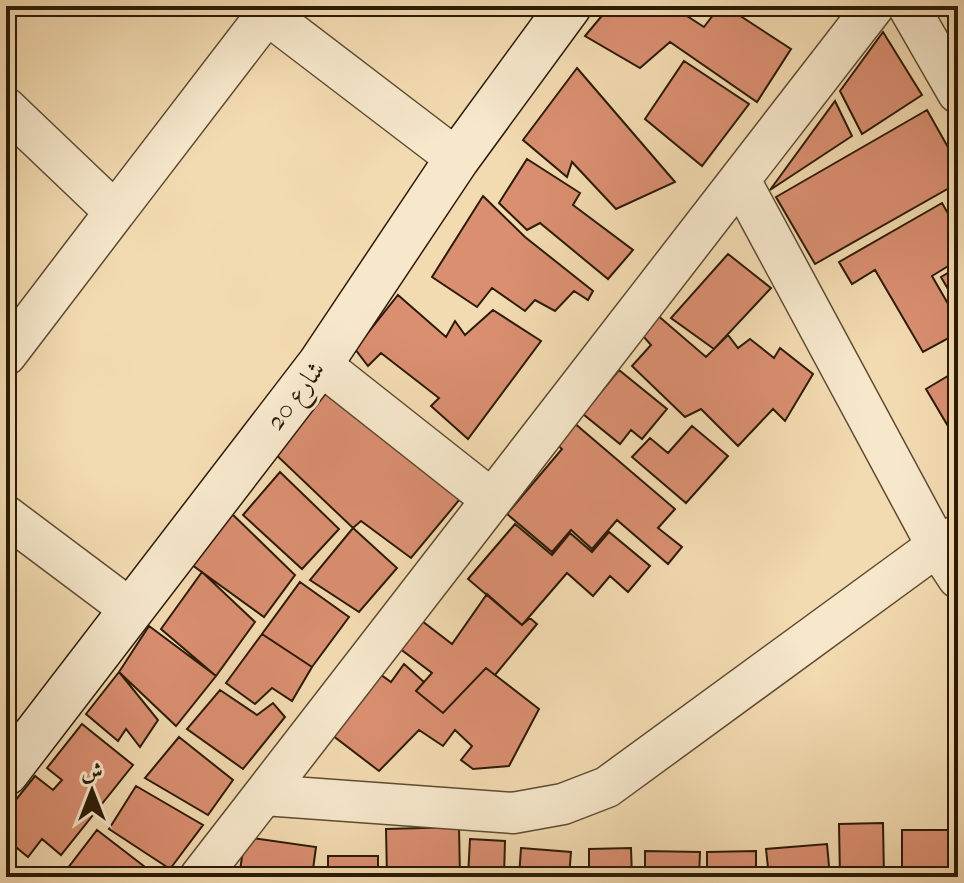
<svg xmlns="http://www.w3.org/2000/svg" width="964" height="883" viewBox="0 0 964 883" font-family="'IM FELL French Canon',Amiri,serif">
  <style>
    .building { fill: #da8f71; stroke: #2b1b06; stroke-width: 2 }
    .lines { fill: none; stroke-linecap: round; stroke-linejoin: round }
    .street-casing { stroke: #5d4b31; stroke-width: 43 }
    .secondary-casing { stroke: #2b1b06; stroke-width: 47 }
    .street { stroke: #f7e8cc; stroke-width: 40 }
    .secondary { stroke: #f7e8cc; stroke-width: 44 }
    .labels { text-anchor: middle; stroke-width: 6; stroke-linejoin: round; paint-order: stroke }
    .street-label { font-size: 26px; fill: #2b1b06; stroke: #f7e8cc }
  </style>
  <rect width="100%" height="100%" fill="#f3dbb1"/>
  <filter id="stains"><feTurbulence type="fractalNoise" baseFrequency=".0025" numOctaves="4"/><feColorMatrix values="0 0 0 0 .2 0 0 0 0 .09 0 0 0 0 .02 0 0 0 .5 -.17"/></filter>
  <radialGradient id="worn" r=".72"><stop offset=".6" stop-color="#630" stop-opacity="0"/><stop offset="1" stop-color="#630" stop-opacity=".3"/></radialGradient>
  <path class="building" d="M 610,6 L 691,6 L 684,14 L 704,27 L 720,6 L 725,6 L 791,49 L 757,102 L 670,42 L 640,68 L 585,36 Z
    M 883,32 L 922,95 L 862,134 L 840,91 Z
    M 684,61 L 749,104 L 702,166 L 645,119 Z
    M 577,68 L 675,182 L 616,209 L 572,162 L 567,177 L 523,140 Z
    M 835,101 L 852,136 L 770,190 Z
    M 927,110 L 958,165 L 958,183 L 815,264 L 776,197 Z
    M 527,159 L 580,193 L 573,205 L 633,250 L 608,279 L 540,223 L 527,230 L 499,203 Z
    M 483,196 L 525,237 L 593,291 L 588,300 L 574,291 L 555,311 L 535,300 L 525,311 L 492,288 L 477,307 L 432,277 Z
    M 942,203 L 958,231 L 958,260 L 932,276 L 958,321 L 958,333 L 923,352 L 875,270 L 852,284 L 839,262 Z
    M 728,254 L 771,288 L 714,349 L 671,318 Z
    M 958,267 L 958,306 L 941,277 Z
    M 398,295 L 446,337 L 455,321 L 465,335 L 493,310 L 541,341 L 468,439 L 431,406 L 439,398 L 381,353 L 368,366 L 355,349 Z
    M 656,314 L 706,357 L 728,335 L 738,348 L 750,339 L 774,358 L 780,348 L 813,374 L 785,421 L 773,409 L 738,446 L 701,409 L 685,417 L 632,366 L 651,345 L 643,336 Z
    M 619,370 L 667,409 L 642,439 L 631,430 L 620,444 L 583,414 Z
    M 958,370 L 958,443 L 926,389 Z
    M 320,390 L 460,499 L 411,558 L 361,521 L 353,528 L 270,449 Z
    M 573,422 L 675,509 L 658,528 L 682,547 L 668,564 L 617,520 L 592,549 L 571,530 L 552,552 L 507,514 L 562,449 L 555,443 Z
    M 692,426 L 728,456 L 686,503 L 632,457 L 650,438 L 668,453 Z
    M 280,472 L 339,529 L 302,569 L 243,515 Z
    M 229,511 L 295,575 L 264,617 L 188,562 Z
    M 515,524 L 552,555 L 570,533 L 592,552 L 609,532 L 650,566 L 628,592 L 610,576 L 593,596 L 567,573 L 522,625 L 468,579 Z
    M 353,528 L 397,568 L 359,612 L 310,580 Z
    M 202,572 L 255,622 L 216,676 L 161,629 Z
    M 300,582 L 349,617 L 312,667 L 262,634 Z
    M 487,594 L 522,625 L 530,618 L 537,624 L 495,675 L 486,668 L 443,713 L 416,691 L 432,673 L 399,648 L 418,618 L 452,644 Z
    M 149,626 L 216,676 L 176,726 L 119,672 Z
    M 262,634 L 312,667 L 292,701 L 272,688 L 255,704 L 226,683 Z
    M 404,664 L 424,682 L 416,691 L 443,713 L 486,668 L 539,709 L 509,766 L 473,769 L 461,760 L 472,746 L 455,730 L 443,746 L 419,730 L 379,771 L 332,735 L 377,672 L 391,682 Z
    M 119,672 L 158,720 L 140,747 L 126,729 L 118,741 L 86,714 Z
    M 220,690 L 257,715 L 273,703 L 285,717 L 243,769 L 187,729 Z
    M 82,724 L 133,765 L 61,855 L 42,839 L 28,857 L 6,839 L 6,812 L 35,776 L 53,790 L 62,780 L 47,768 Z
    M 179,737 L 233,780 L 208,815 L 145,778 Z
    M 136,786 L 203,825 L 170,869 L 109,829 Z
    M 883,823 L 884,877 L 840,877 L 839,824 Z
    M 459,827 L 460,877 L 387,877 L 386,829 Z
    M 97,830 L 158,877 L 61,877 Z
    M 902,830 L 958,830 L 958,877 L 902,877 Z
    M 245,837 L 316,847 L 312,877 L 239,877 Z
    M 470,839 L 505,841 L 504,877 L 468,877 Z
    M 827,844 L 830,877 L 769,877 L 766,849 Z
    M 521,848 L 571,852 L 569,877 L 519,877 Z
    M 631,848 L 632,877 L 589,877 L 589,849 Z
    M 645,851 L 700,852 L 699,877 L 645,877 Z
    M 756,851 L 756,877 L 707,877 L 707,852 Z
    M 328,856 L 378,856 L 378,877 L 328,877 Z"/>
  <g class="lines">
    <defs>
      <path id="street" d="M 908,6 L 958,93
        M 267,14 L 457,159
        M 6,108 L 115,212 L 6,355
        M 741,182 L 937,546 L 958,578
        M 115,212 L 273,6
        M 320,364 L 491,499
        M 6,516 L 130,609
        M 264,795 L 513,813 L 563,804 L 607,787 L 937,546 L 958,535
        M 200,877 L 874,6"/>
      <path id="secondary" d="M 6,773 L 320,364 L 457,159 L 569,6"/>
    </defs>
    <use href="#street" class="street-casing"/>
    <use href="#secondary" class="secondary-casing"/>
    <use href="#street" class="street"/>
    <use href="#secondary" class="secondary"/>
  </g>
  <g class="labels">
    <g class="street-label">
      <text transform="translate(295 395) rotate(-53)" y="9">شارع 20</text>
    </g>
  </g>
  <rect width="964" height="883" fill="none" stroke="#f3dbb1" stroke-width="32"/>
  <rect x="8" y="8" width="948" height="867" fill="none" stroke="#2b1b06" stroke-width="4"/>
  <rect x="16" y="16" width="932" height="851" fill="none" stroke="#2b1b06" stroke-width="2"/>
  <g transform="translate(92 791)" stroke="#f7e8cc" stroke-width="6" paint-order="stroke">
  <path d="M0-6L14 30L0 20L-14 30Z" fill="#2b1b06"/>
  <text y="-12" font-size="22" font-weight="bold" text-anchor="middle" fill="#2b1b06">ش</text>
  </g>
  <rect width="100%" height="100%" filter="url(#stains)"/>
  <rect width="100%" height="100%" fill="url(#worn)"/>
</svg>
